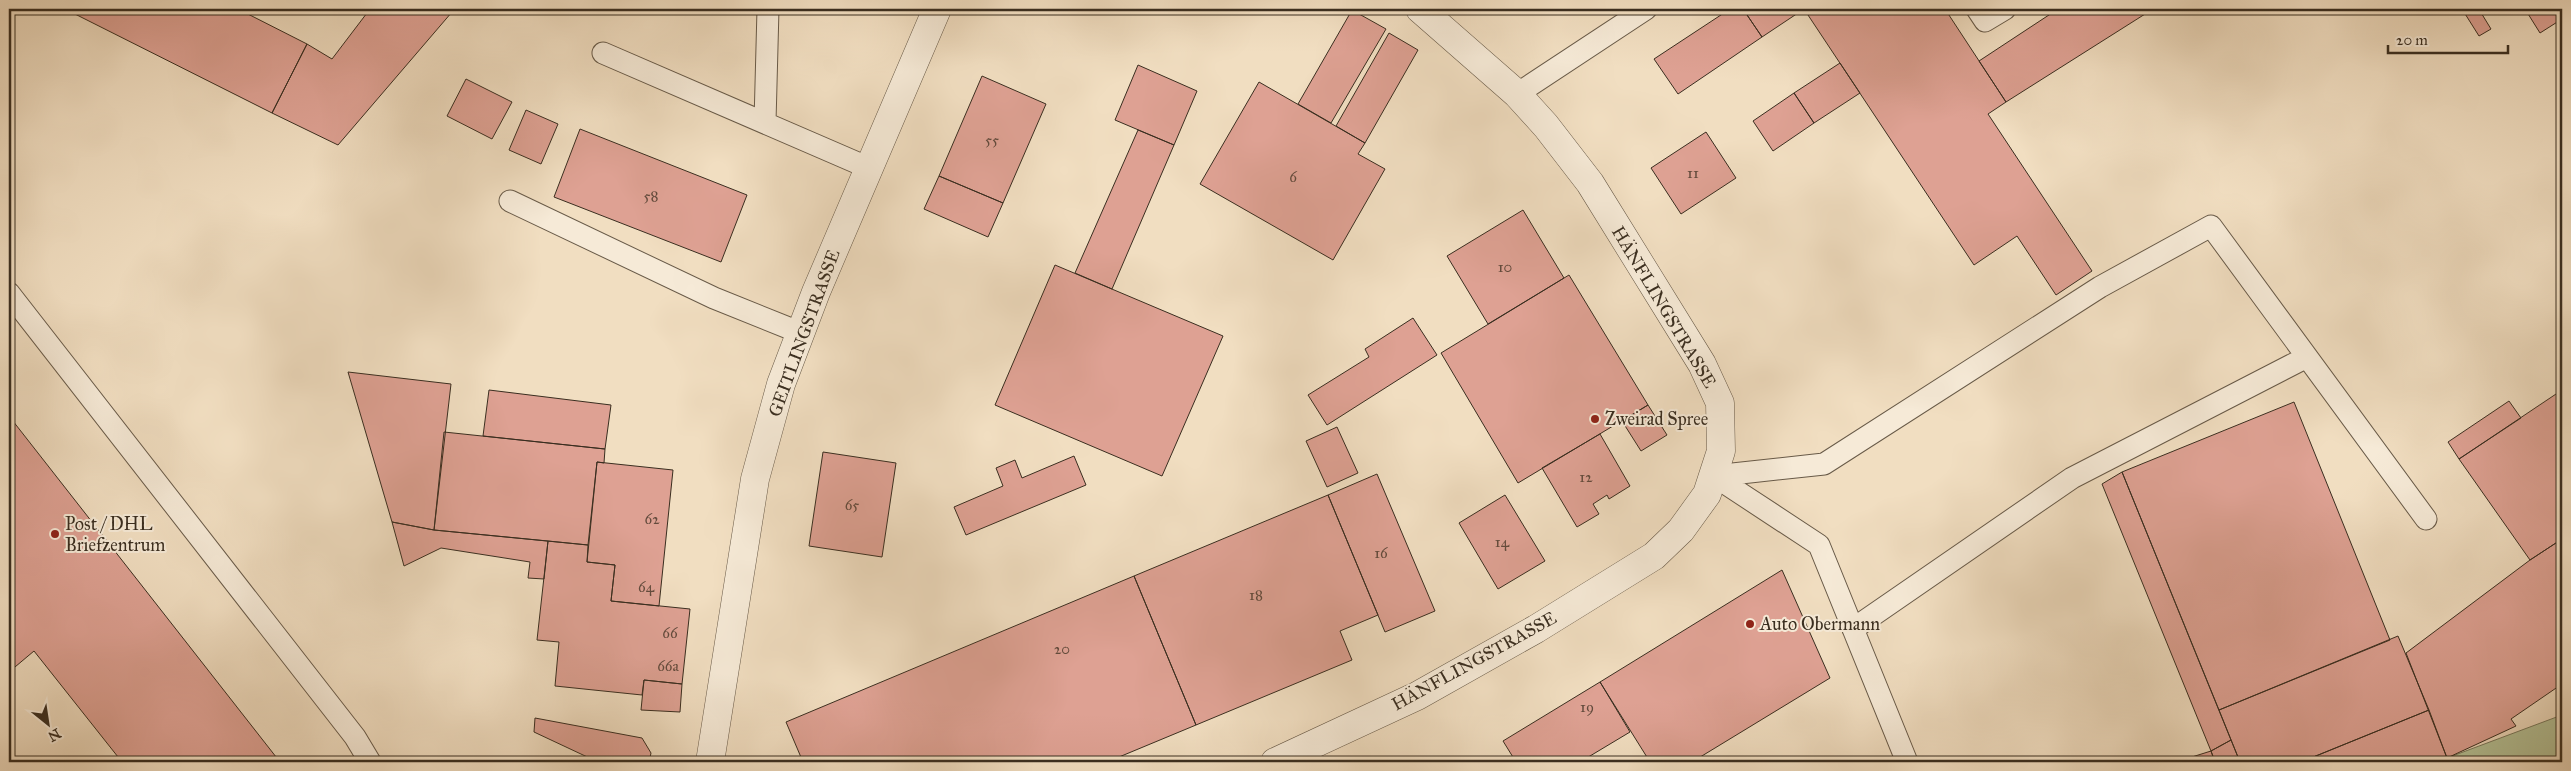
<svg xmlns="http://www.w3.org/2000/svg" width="2571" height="771" viewBox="0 0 2571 771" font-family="'IM FELL Great Primer',serif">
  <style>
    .green { fill: #b4c297; stroke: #77785c }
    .building { fill: #dea193; stroke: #3a2e20 }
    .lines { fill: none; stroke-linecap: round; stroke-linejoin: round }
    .service-casing { stroke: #685a48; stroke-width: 23 }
    .minor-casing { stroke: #685a48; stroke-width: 29 }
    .service { stroke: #f6ead7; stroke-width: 21 }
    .minor { stroke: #f6ead7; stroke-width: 28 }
    .poi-dot { fill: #8f2418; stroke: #f6ead7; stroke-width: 2 }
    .labels { text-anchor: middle; stroke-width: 4; stroke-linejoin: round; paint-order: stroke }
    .number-label { font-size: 15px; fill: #634b3d }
    .street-label { font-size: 18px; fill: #3a2e20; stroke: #f6ead7 }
    .poi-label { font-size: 18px; fill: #3a2e20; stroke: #f6ead7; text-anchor: start }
  </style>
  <rect width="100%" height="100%" fill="#f1dec1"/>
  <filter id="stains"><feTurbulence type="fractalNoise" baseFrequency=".004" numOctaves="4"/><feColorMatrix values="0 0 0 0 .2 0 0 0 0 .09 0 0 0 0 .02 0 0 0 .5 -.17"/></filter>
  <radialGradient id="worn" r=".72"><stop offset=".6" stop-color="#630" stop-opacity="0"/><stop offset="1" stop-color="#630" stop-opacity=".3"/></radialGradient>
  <path class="green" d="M 2562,715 L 2562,762 L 2441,762 L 2447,758 Z"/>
  <path class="building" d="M 65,9 L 238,9 L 307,44 L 272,113 Z
    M 370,9 L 446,9 L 452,12 L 338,145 L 272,113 L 307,44 L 332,59 Z
    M 1730,9 L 1743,9 L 1762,37 L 1678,94 L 1654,59 Z
    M 1743,9 L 1804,9 L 1762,37 Z
    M 1804,9 L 1945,9 L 2006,102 L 1988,114 L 2092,271 L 2056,295 L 2017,236 L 1974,265 Z
    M 2058,9 L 2153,9 L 2006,102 L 1979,61 Z
    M 2462,9 L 2481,9 L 2480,11 L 2491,29 L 2479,36 Z
    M 2525,9 L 2562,9 L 2562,19 L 2540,33 Z
    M 1352,10 L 1386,29 L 1331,123 L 1298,104 Z
    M 1389,33 L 1418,50 L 1365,143 L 1336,126 Z
    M 1840,63 L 1860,93 L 1814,123 L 1794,93 Z
    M 1138,65 L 1197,91 L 1174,145 L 1115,120 Z
    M 982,76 L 1046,104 L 1003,203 L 939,176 Z
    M 466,79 L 512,102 L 492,139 L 447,116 Z
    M 1259,82 L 1365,143 L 1358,154 L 1385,169 L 1333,260 L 1200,184 Z
    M 1794,93 L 1814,123 L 1773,151 L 1753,121 Z
    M 526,110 L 558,124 L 541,164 L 509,150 Z
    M 580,129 L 747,195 L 721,262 L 554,197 Z
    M 1138,130 L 1174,145 L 1112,289 L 1075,273 Z
    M 1706,132 L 1736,178 L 1681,214 L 1651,168 Z
    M 939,176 L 1003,203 L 988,237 L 924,209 Z
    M 1523,210 L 1564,278 L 1488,324 L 1447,256 Z
    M 1055,265 L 1223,336 L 1162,476 L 995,405 Z
    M 1569,275 L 1648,405 L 1518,483 L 1441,353 Z
    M 1413,318 L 1437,355 L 1327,425 L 1308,395 L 1369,357 L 1365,349 Z
    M 348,372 L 451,384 L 434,530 L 392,522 Z
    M 489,390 L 611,405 L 605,449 L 483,436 Z
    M 2562,390 L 2562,539 L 2530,560 L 2459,459 Z
    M 2509,401 L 2521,418 L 2459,459 L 2448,442 Z
    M 2294,402 L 2390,640 L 2219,710 L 2122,472 Z
    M 1648,405 L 1667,435 L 1641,451 L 1622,421 Z
    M 9,416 L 280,762 L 122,762 L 34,651 L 9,672 Z
    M 1337,427 L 1358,473 L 1327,487 L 1306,441 Z
    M 444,432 L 605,449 L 604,463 L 597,462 L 588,545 L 434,530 Z
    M 1600,434 L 1630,486 L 1609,499 L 1607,495 L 1593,504 L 1599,514 L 1577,527 L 1542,468 Z
    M 823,452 L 896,463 L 882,557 L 809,546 Z
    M 1074,456 L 1086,485 L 966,535 L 954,507 L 1003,486 L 996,468 L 1015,460 L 1022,478 Z
    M 597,462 L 673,470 L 659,606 L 611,601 L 615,565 L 587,562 Z
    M 2122,472 L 2231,740 L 2211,751 L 2102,484 Z
    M 1377,474 L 1435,611 L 1385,632 L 1328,495 Z
    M 1328,495 L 1378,615 L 1340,631 L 1352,660 L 1196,725 L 1134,576 Z
    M 1505,495 L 1545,561 L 1498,589 L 1459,523 Z
    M 392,522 L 434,530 L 548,541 L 544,579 L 528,578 L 530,562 L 441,548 L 404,566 Z
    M 2562,539 L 2562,684 L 2511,719 L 2516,726 L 2447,758 L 2406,653 L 2530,560 Z
    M 548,541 L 588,545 L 587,562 L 615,565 L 611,601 L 690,609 L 682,684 L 644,680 L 642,695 L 555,686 L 559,642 L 537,640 Z
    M 1782,570 L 1830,678 L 1692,762 L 1650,762 L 1600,682 Z
    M 1134,576 L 1196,725 L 1107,762 L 803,762 L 786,722 Z
    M 2398,636 L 2429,710 L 2301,762 L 2240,762 L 2219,710 Z
    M 644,680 L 682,684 L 680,712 L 641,710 Z
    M 1600,682 L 1630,732 L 1580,762 L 1516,762 L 1503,741 Z
    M 2429,710 L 2447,758 L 2438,762 L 2301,762 Z
    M 535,718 L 642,738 L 651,753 L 649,762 L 598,762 L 534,732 Z
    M 2231,740 L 2240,762 L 2215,762 L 2211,751 Z
    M 2211,751 L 2215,762 L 2176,762 Z"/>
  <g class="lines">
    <defs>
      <path id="service" d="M 1977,9 L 1985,21 L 2005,9
        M 603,53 L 869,168
        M 1517,94 L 1646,9
        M 765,122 L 768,9
        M 510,201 L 714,298 L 801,333
        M 9,293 L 355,737 L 370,762
        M 1853,629 L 2072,478 L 2307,357
        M 1907,762 L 1819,545 L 1714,476 L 1824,464 L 2100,287 L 2211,226 L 2426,519"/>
      <path id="minor" d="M 710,762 L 755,479 L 781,384 L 816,292 L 937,9
        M 1275,762 L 1417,696 L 1536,629 L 1654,556 L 1681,530 L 1707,494 L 1721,451 L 1720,403 L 1702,364 L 1590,183 L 1546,126 L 1517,94 L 1420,9"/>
    </defs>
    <use href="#service" class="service-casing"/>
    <use href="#minor" class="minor-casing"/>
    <use href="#service" class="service"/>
    <use href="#minor" class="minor"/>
  </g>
  <g class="poi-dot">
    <circle cx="1595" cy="419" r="5"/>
    <circle cx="55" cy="534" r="5"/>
    <circle cx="1750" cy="624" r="5"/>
  </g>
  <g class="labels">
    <g class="number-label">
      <text x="992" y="145">55</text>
      <text x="1693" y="178">11</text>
      <text x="1293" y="182">6</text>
      <text x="651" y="201">58</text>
      <text x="1505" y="272">10</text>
      <text x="1586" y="482">12</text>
      <text x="852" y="510">65</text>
      <text x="652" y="524">62</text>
      <text x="1502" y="547">14</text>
      <text x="1381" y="558">16</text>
      <text x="646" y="592">64</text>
      <text x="1256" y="600">18</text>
      <text x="670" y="638">66</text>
      <text x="1062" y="654">20</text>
      <text x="668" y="671">66a</text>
      <text x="1587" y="712">19</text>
    </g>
    <g class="street-label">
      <text transform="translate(1664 307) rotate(59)" y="6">HÄNFLINGSTRASSE</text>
      <text transform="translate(804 333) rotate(-70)" y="6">GEITLINGSTRASSE</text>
      <text transform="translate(1474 661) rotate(-29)" y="6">HÄNFLINGSTRASSE</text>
    </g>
    <g class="poi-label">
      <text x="1605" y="425">Zweirad Spree</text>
      <text x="65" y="530">Post / DHL<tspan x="65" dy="21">Briefzentrum</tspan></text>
      <text x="1760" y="630">Auto Obermann</text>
    </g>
  </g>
  <rect width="2571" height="771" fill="none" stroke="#f1dec1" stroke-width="30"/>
  <rect x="10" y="10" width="2551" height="751" fill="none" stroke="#3a2e20" stroke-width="2.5"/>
  <rect x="15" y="15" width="2541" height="741" fill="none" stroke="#3a2e20"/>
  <g transform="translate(48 724) rotate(150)" stroke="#f6ead7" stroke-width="4" paint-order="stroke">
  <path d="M0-4L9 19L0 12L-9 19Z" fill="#3a2e20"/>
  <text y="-8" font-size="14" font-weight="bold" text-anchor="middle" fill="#3a2e20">N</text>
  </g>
  <path d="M2388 45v8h120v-8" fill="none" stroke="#3a2e20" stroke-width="2.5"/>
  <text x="2396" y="45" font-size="15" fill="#3a2e20" stroke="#f6ead7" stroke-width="4" paint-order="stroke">20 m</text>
  <rect width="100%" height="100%" filter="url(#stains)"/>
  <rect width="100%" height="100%" fill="url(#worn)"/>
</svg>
